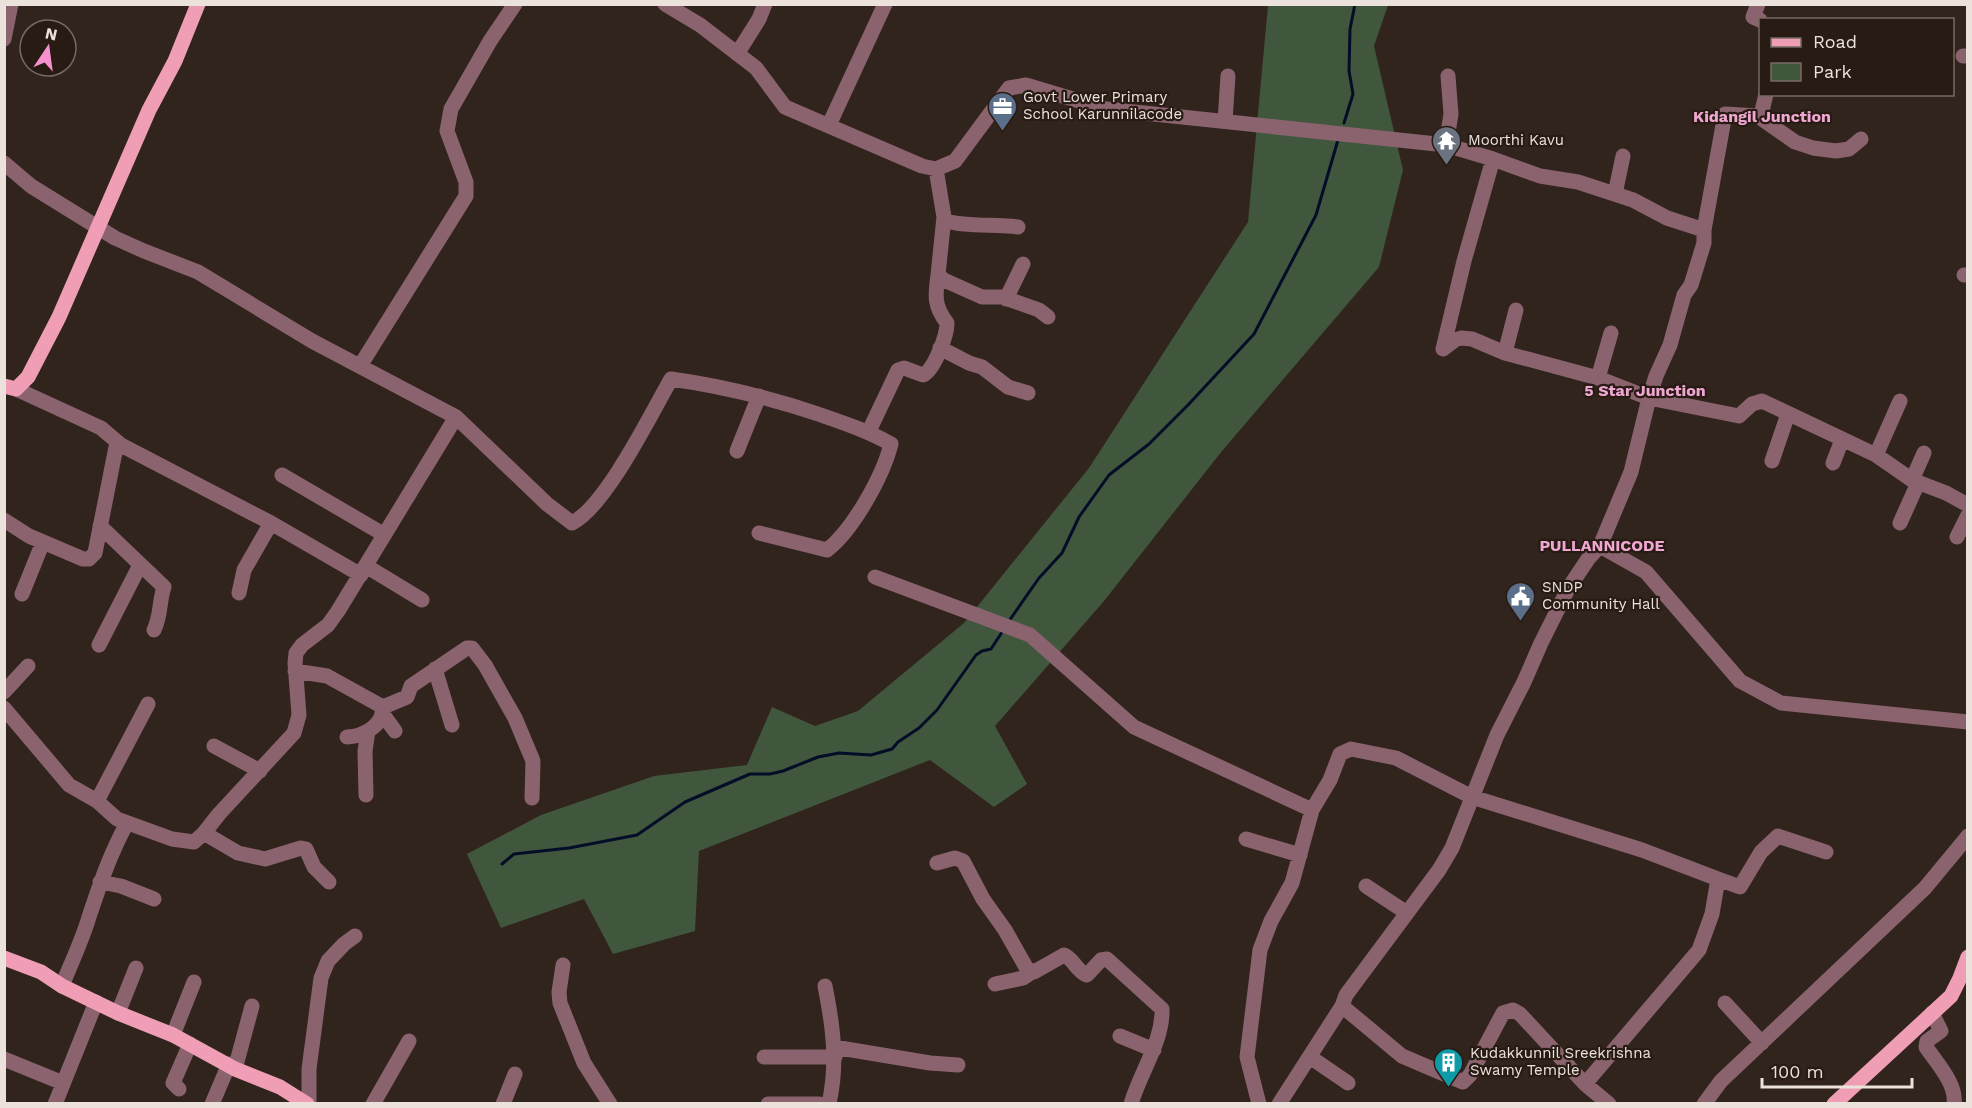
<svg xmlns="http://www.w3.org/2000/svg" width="1972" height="1108" viewBox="0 0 1972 1108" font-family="'Work Sans',sans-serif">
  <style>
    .green { fill: #40573d }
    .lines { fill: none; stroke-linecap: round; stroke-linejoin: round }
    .stream { stroke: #020e28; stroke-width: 3 }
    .minor { stroke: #8b636f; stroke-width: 15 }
    .major { stroke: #ef9eb6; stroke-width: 15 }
    .labels { text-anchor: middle; stroke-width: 4.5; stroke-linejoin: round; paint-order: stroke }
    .poi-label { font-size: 15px; fill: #ebe2dc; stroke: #271b13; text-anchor: start }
    .neighbourhood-label { font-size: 16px; font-weight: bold; fill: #efa7d1; stroke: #271b13 }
  </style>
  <rect width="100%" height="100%" fill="#31241c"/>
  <path class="green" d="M 1268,5 L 1388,5 L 1374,46 L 1403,170 L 1379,267 L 1222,451 L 1104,601 L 995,726 L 1027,784 L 994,807 L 930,760 L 699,851 L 695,931 L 613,954 L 584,899 L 501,928 L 467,854 L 541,815 L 654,776 L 747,765 L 772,707 L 815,726 L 858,711 L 964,623 L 1089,468 L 1248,222 Z"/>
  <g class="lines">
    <path class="stream" d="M 1344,123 L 1353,94 L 1349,71 L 1350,29 L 1355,4
      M 1009,621 L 1039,578 L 1062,553 L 1079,517 L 1109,475 L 1149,444 L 1188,405 L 1254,334 L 1316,215 L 1338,140
      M 502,864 L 514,854 L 569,848 L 637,835 L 685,802 L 750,774 L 770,774 L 783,771 L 818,757 L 839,753 L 871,755 L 892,749 L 898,742 L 919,728 L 937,710 L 976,655 L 982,651 L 991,649 L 1004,629"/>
    <path class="minor" d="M 665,4 L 700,25 L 756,68 L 785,107 L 922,166 L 936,169 L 955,161 L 1009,88 L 1026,85 L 1106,109 L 1446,145 L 1493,159 L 1540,176 L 1578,182 L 1633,200 L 1667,218 L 1704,230 L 1704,243 L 1691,285 L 1684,295 L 1670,345 L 1656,376 L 1649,398 L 1631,472 L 1600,546 L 1588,559 L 1568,589 L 1541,643 L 1524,682 L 1497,735 L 1452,848 L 1439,870 L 1346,995 L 1342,1006 L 1279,1104
      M 1758,4 L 1753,17 L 1760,20
      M 4,39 L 11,4
      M 737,54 L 759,19 L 765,4
      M 1963,56 L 1968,56
      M 1758,116 L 1762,111 L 1766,94
      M 1225,121 L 1228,76
      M 829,125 L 885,4
      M 1446,145 L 1451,114 L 1448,76
      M 1493,159 L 1464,261 L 1443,349 L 1455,340 L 1461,338 L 1472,339 L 1505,353 L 1598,378 L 1649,398 L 1739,416 L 1752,404 L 1762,401 L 1876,455 L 1912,480 L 1924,453
      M 4,163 L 31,186 L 115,238 L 144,251 L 198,272 L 312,341 L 456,417 L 547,504 L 572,523 C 606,506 651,414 671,379 C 722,386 770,398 818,414 C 844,423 868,431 891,444 C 883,476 853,530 827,550 L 759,533
      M 936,169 L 944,217 L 938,275 L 944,280 L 982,297 L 1002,297 L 1039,310 L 1048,317
      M 1615,194 L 1623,156
      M 944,220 C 960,227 997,224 1018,227
      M 1704,230 L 1725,114 L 1758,116 L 1795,142 L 1813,148 L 1836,151 L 1849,149 L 1861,139
      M 1964,275 L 1968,275
      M 1006,299 L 1023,264
      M 940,348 L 969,363 L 982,367 L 1008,387 L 1028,393
      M 1505,353 L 1516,310
      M 360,366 L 466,196 L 466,182 L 447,131 L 451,109 L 490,41 L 515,4
      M 1598,378 L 1611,333
      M 16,389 L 101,428 L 121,445 L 271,523 L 361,575
      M 869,431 L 898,370 L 904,368 L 923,375 C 934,370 947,336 947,323 C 934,306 935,296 938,275
      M 737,451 L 759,396
      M 1876,455 L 1900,401
      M 1772,461 L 1788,414
      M 1833,463 L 1842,440
      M 282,475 L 383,534
      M 1912,480 L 1946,493 L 1968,505
      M 4,520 L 29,536 L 83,559 L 89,559 L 95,553 L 117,442
      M 1900,523 L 1918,483
      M 100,526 L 164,587 C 159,602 161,616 154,630
      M 1957,537 L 1968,515
      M 1600,546 L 1646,572 L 1740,681 L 1781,703 L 1968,722
      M 366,566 L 422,600
      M 875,577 L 1030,635 L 1134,727 L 1312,810
      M 239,593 L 244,570 L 271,523
      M 22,594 L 43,542
      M 99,645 L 140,565
      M 435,669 L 452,725
      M 295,671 L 327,676 L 383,707 L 407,697 L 411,686 L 467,648 L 472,648 L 485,665 L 515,718 L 533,761 L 532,798
      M 4,692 L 28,666
      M 4,708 L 69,785 L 97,801 L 117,819 L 172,839 L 194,842 L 204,833 L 238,853 L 265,859 L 301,848 L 306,849 L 314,867 L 329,882
      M 382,713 L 395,731
      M 347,737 C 364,736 383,726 383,707
      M 214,746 L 260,771
      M 366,795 L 365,751 L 368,731
      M 97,801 L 148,704
      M 204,833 L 219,814 L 294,733 L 299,715 L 295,663 L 296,653 L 302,645 L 328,625 L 338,611 L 456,417
      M 1246,839 L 1300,855
      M 937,863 L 955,858 L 963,861 L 983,899 L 1005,930 L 1027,969 L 1034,972 L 1064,955 C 1074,959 1077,972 1087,975 L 1101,960 L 1107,959 L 1162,1009 C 1163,1042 1140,1072 1131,1104
      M 1718,879 L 1740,887 L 1761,852 L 1778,836 L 1826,852
      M 100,882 L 121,886 L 154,899
      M 1366,886 L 1407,913
      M 563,965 L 559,992 L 560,1003 L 584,1063 L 610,1104
      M 995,984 L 1023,978 L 1032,972
      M 62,986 C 71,963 82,941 89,917 C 100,884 110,854 127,823
      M 825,986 C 833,1026 838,1063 829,1104
      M 1725,1003 L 1762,1043
      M 1342,1006 L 1402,1056 L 1463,1082 L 1470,1075 L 1503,1013 L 1513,1010 L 1520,1014 L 1585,1084 L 1609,1104
      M 118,1013 L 136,968
      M 1932,1013 L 1941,1031 L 1927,1041 L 1926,1047 C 1936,1062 1957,1084 1954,1104
      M 173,1035 L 194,982
      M 1120,1036 L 1154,1050
      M 834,1047 L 930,1063 L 958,1065
      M 764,1057 L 835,1057
      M 1310,1057 L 1348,1083
      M 4,1059 L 63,1083
      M 235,1069 L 252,1006
      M 179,1089 L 173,1083 L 190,1044
      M 55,1104 L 96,1002
      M 212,1104 L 229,1064
      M 309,1104 L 309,1069 L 321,978 L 328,961 L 344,944 L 355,936
      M 373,1104 L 409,1041
      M 503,1104 L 515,1074
      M 768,1104 L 819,1104
      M 1259,1104 L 1247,1057 L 1260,950 L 1271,921 L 1292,883 L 1312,810 L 1330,780 L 1340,754 L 1351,749 L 1396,758 L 1472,797 L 1642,850 L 1718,879 L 1712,914 L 1699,950 L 1585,1084
      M 1704,1104 L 1721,1081 L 1925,888 L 1968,836"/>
    <path class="major" d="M 4,386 L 16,389 L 28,377 L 59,317 L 149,110 L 175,61 L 198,4
      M 4,958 L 41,972 L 62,986 L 118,1013 L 173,1035 L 235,1069 L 280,1087 L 307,1104
      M 1834,1104 L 1951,996 L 1960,978 L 1968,957"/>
  </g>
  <defs>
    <symbol id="office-pin" viewBox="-11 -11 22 30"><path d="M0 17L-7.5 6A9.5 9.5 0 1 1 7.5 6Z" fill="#5c6f8a" stroke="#271b13"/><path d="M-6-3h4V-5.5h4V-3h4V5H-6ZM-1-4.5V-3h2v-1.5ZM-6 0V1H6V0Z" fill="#fff"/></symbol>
    <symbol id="temple-pin" viewBox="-11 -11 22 30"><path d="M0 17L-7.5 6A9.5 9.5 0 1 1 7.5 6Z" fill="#6b7280" stroke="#271b13"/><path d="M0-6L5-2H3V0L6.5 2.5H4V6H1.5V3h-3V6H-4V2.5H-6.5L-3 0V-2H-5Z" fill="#fff"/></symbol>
    <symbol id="civic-pin" viewBox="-11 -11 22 30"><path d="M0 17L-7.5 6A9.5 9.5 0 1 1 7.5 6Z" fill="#5c6f8a" stroke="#271b13"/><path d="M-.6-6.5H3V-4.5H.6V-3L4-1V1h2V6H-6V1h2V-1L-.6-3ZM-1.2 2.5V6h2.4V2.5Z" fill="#fff"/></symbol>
    <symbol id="building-pin" viewBox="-11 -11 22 30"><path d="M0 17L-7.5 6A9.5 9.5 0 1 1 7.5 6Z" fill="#0f9aa8" stroke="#271b13"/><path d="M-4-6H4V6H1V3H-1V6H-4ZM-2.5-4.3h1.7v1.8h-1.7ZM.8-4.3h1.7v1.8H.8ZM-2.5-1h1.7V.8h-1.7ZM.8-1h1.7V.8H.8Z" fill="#fff"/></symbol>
  </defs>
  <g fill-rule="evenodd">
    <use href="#office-pin" x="986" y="90" width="33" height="45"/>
    <use href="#temple-pin" x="1430" y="124" width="33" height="45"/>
    <use href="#civic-pin" x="1504" y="580" width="33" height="45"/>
    <use href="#building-pin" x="1432" y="1046" width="33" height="45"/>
  </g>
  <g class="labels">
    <g class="poi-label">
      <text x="1023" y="102">Govt Lower Primary<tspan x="1023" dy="17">School Karunnilacode</tspan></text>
      <text x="1468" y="145">Moorthi Kavu</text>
      <text x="1542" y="592">SNDP<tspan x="1542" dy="17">Community Hall</tspan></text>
      <text x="1470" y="1058">Kudakkunnil Sreekrishna<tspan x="1470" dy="17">Swamy Temple</tspan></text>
    </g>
    <g class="neighbourhood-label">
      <text x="1762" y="122">Kidangil Junction</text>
      <text x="1645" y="396">5 Star Junction</text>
      <text x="1602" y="551">PULLANNICODE</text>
    </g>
  </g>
  <rect width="1972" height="1108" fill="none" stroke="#ebe2dc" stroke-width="12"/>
  <rect x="1759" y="18" width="195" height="78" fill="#271b13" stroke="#756b63" stroke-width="1.5"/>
  <rect x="1771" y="38" width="30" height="9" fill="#ef9eb6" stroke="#756b63" stroke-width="1.5"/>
  <text x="1813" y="48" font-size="18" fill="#ebe2dc">Road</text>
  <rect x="1771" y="63" width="30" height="18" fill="#40573d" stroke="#756b63" stroke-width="1.5"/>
  <text x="1813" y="78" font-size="18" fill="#ebe2dc">Park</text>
  <g transform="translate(48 48) rotate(13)"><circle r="28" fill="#271b13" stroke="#756b63" stroke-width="1.5"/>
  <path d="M0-4.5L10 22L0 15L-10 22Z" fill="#f790ce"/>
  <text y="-9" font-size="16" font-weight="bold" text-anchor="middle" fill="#ebe2dc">N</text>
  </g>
  <path d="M1762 1078v9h150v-9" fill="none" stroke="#ebe2dc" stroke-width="3"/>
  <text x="1771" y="1078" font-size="18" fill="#ebe2dc" stroke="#271b13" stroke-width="4.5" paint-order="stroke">100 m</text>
</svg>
